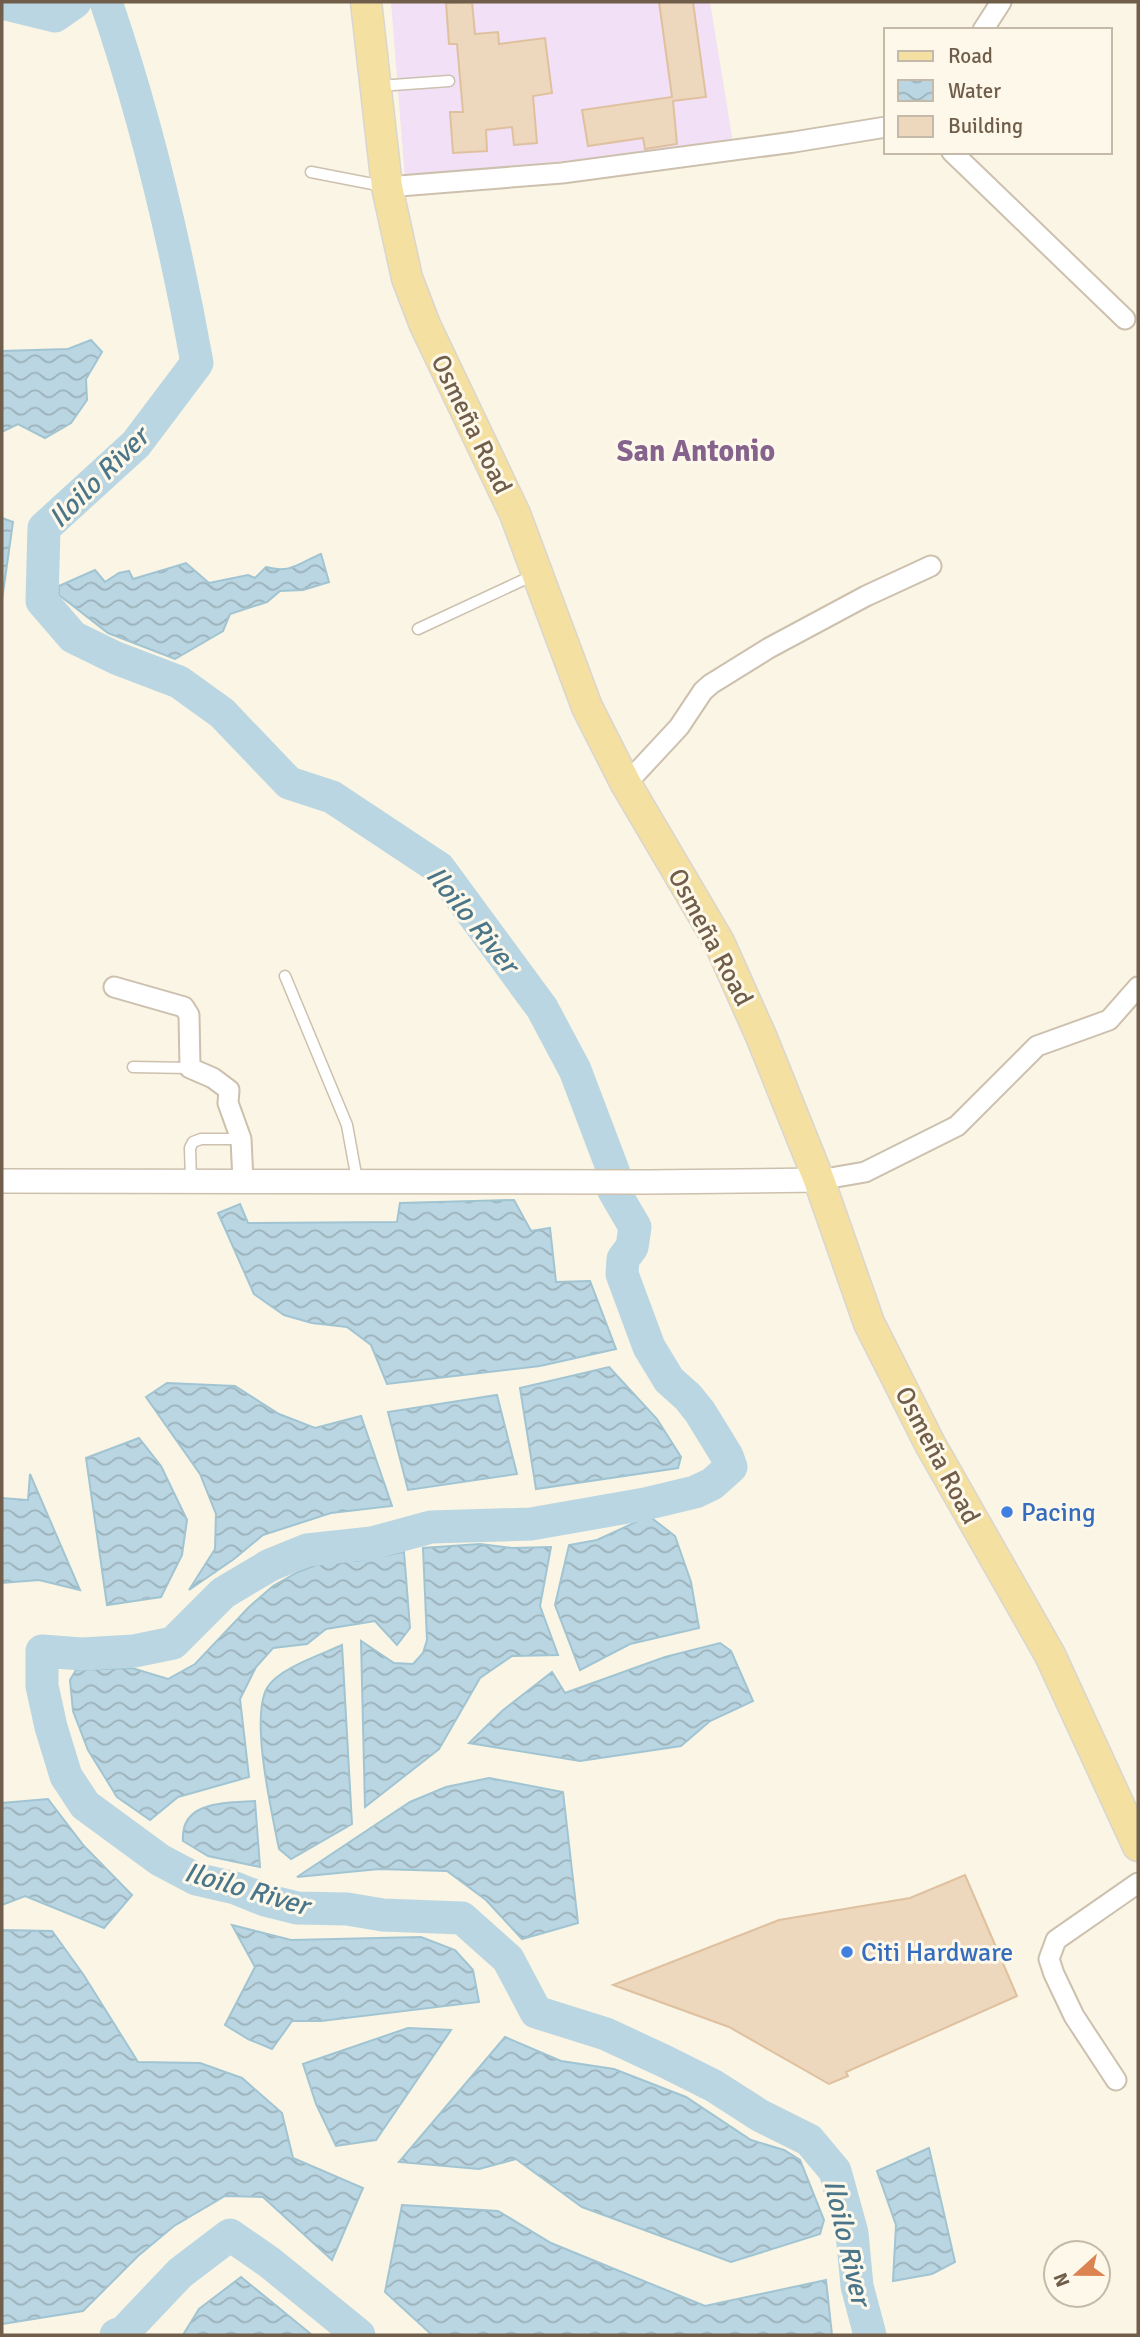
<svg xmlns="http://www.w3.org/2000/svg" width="1140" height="2337" viewBox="0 0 1140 2337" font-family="Signika,sans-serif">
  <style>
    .education { fill: #f2e0f6 }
    .water { fill: url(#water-waves); stroke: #a1c4d3; stroke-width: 2 }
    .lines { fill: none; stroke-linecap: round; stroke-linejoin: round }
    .river { stroke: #bad6e2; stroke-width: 33 }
    .building { fill: #edd7bd; stroke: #dfc19f; stroke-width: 2 }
    .service-casing { stroke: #cdc0ae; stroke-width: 13 }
    .minor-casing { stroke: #cdc0ae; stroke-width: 23 }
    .tertiary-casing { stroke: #cdc0ae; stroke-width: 26 }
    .primary-casing { stroke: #dad5d0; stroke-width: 33 }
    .service { stroke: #fff; stroke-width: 10 }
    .minor { stroke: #fff; stroke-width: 19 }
    .tertiary { stroke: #fff; stroke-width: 23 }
    .primary { stroke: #f4e1a1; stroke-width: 30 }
    .shop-dot { fill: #3f7fe0; stroke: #fdf8e9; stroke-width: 2.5 }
    .labels { text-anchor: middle; stroke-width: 6; stroke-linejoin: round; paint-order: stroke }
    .street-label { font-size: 26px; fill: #705e4b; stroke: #fdf8e9 }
    .shop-label { font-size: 26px; fill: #366cbe; stroke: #fdf8e9; text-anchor: start }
    .water-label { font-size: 28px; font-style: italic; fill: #4b7689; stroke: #fdf8e9 }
    .quarter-label { font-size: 30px; font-weight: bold; fill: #85638c; stroke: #fdf8e9 }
  </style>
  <defs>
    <pattern id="water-waves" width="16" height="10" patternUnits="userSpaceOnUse" patternTransform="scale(1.75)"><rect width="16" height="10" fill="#bad6e2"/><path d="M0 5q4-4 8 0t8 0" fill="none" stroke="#9cb1b9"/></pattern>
  </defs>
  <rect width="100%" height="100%" fill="#faf5e4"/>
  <path class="education" d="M 391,2 L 710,2 L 733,143 L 405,178 Z"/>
  <path class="water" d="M 91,340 L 102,352 L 86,379 L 87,400 L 71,423 L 45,438 L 18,424 L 2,432 L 2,351 L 68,349 Z
    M 2,518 L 13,522 L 2,600 Z
    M 321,554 L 329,582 L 303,590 L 280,591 L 267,602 L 230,614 L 223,631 L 175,659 L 108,633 L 59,595 L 59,586 L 95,570 L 105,582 L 119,573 L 129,571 L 133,579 L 186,563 L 209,583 L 248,575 L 255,578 L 266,567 C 291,574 299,563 321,554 Z
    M 514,1200 L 531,1231 L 550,1228 L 556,1282 L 590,1281 L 616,1349 L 540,1366 L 387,1384 L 371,1345 L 347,1327 L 312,1323 L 284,1315 L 254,1294 L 218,1213 L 240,1204 L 248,1223 L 397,1222 L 400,1203 Z
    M 609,1367 L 657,1419 L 681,1457 L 678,1468 L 536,1489 L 520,1388 Z
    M 167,1383 L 235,1386 L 279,1414 L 315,1428 L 361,1416 L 392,1506 L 331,1513 L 263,1535 L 234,1559 L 189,1590 L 215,1549 L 216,1514 L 200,1474 L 146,1397 Z
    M 497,1395 L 517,1474 L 408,1490 L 388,1412 Z
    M 139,1438 L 161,1466 L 187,1520 L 182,1555 L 161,1597 L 107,1605 L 86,1458 Z
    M 30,1474 L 80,1590 L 39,1580 L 2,1583 L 2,1498 L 28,1500 Z
    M 649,1516 L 675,1536 L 691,1582 L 699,1628 L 630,1644 L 580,1670 L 555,1605 L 569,1545 L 597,1540 Z
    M 480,1544 L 512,1548 L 551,1547 L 540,1606 L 558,1655 L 512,1656 L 480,1678 L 439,1749 L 365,1807 L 361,1641 L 394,1663 L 413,1664 L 423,1653 L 427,1640 L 423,1548 Z
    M 404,1552 L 410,1628 L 397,1645 L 375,1621 L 326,1629 L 307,1644 L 273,1648 L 256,1667 L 240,1699 L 249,1777 L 178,1797 L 150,1820 L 117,1797 L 88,1750 L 73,1711 L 70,1680 L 76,1670 L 132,1668 L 168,1679 L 195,1664 L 249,1607 L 273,1586 L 298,1572 L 332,1559 L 357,1561 Z
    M 720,1643 L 731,1651 L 753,1701 L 710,1721 L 681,1746 L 580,1761 L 469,1743 L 502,1711 L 552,1672 L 565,1693 L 665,1657 Z
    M 342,1645 L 352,1824 L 291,1859 L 279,1849 C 272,1813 250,1719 267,1688 C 277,1669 323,1654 342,1645 Z
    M 489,1778 L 563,1792 L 578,1923 L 522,1939 L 486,1900 L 447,1871 L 379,1869 L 297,1877 L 410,1802 L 446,1787 Z
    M 48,1799 L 84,1846 L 132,1895 L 104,1928 L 25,1896 L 2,1905 L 2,1803 Z
    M 255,1801 L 260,1867 L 208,1856 L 183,1841 C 180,1801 225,1803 255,1801 Z
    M 232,1925 L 291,1940 L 421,1937 L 455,1950 L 473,1970 L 479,2002 L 321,2021 L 292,2021 L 272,2049 L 248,2039 L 225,2025 L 255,1967 Z
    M 2,1930 L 52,1931 L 83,1974 L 138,2062 L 200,2063 L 242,2078 L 282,2113 L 293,2158 L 363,2188 L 332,2260 L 263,2197 L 225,2196 L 174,2226 L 138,2256 L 83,2311 L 2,2324 Z
    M 408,2028 L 451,2030 L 376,2140 L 336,2146 L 316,2104 L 303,2064 Z
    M 505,2037 L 561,2061 L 614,2069 L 686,2097 L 751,2140 L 784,2150 L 800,2160 L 824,2220 L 820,2234 L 731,2262 L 582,2207 L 516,2159 L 479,2169 L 399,2162 Z
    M 929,2148 L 955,2262 L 932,2274 L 893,2281 L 896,2225 L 877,2171 Z
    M 402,2205 L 498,2211 L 551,2243 L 705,2306 L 826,2280 L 832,2335 L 432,2335 L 385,2292 Z
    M 241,2277 L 312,2335 L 183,2335 L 199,2309 Z"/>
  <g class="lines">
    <path class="river" d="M 106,2 C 146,119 175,241 197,363 L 136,444 L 44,528 L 42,601 L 73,637 L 116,658 L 179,682 L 222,713 L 289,783 L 332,797 L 439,868 L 542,1008 L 575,1070 L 614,1173
      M 2,3 L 55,16 L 75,2
      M 614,1191 L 635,1227 L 632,1247 L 623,1259 L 622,1274 L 649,1347 L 669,1380 L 688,1397 L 700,1412 L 727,1456 L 731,1467 L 712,1484 L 695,1492 L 645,1504 L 531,1524 L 431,1527 L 372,1543 L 307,1550 L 270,1565 L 223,1593 L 173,1643 L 134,1651 L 82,1654 L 42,1651 L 42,1686 L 51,1727 L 66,1776 L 85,1805 L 160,1860 L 196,1879 L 235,1888 L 265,1900 L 297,1908 L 347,1909 L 383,1915 L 462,1918 L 508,1959 L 536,2012 L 606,2034 L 664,2061 L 714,2086 L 759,2115 L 809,2140 L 835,2171 L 852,2233 L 857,2286 L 870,2335
      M 116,2335 L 124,2332 L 180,2273 L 230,2235 L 269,2262 L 359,2335"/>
  </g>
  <path class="building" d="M 472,2 L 475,34 L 498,32 L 499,44 L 545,38 L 552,93 L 533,96 L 537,143 L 514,145 L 512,127 L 486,130 L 487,151 L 453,153 L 450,112 L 463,112 L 457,44 L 449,44 L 446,3 Z
    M 659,2 L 693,2 L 706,97 L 673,101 L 677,144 L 645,149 L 643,138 L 588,146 L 582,110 L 672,97 Z
    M 965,1875 L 1017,1996 L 846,2072 L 848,2076 L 829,2084 L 729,2027 L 613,1985 L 779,1920 L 910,1898 Z"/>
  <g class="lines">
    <defs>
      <path id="service" d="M 379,86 L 449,81
        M 311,172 L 383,186
        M 418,629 L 534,575
        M 285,976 L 347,1125 L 357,1180
        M 133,1067 L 190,1068
        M 191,1180 L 190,1148 L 193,1142 L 201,1139 L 241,1139"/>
      <path id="minor" d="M 983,30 L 1001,2
        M 952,152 L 1125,319
        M 387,187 L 562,173 L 794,142 L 886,127
        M 626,784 L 679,727 L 703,691 L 711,684 L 769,648 L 866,596 L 931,566
        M 114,987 L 184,1007 L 189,1015 L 190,1068 L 213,1078 L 229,1090 L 228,1103 L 241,1139 L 243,1181
        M 819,1180 L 865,1172 L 957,1126 L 1037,1046 L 1109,1020 L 1138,987
        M 1116,2080 L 1074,2016 L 1054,1974 L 1049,1959 L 1056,1940 L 1138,1883"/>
      <path id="tertiary" d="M 2,1181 L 648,1182 L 819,1180"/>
      <path id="primary" d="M 366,2 L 387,187 L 407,278 L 425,325 L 515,514 L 587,707 L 626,784 L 719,942 L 761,1036 L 819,1180 L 869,1323 L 930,1444 L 1050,1655 L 1138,1846"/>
    </defs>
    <use href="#service" class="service-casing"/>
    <use href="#minor" class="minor-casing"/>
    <use href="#tertiary" class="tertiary-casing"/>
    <use href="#primary" class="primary-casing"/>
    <use href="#service" class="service"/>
    <use href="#minor" class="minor"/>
    <use href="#tertiary" class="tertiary"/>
    <use href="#primary" class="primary"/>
  </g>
  <g class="shop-dot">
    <circle cx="1007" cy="1512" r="7"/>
    <circle cx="847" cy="1952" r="7"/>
  </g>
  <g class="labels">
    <g class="street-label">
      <text transform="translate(472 424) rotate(64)" y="9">Osmeña Road</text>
      <text transform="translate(711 937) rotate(62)" y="9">Osmeña Road</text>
      <text transform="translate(938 1455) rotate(62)" y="9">Osmeña Road</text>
    </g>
    <g class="shop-label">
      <text x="1021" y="1521">Pacing</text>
      <text x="861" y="1961">Citi Hardware</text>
    </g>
    <g class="water-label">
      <text transform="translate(98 477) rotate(-45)" y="10">Iloilo River</text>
      <text transform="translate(473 919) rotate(51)" y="10">Iloilo River</text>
      <text transform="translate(247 1888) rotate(16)" y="10">Iloilo River</text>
      <text transform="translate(848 2242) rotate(77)" y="10">Iloilo River</text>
    </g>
    <g class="quarter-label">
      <text x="696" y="461">San Antonio</text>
    </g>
  </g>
  <rect width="1140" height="2337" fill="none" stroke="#705e4b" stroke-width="7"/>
  <rect x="884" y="28" width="228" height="126" fill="#fdf8e9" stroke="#c5baaa" stroke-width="2"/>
  <rect x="898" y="51" width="35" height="10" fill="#f4e1a1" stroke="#c5baaa" stroke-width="2"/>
  <text x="948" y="63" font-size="21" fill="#705e4b">Road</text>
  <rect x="898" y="80" width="35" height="21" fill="url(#water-waves)" stroke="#c5baaa" stroke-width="2"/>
  <text x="948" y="98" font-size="21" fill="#705e4b">Water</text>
  <rect x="898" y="116" width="35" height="21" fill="#edd7bd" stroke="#c5baaa" stroke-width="2"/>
  <text x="948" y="133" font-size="21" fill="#705e4b">Building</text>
  <g transform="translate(1077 2274) rotate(249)"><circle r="33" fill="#fdf8e9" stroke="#c5baaa" stroke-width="2"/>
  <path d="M0-5L12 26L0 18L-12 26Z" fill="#db8452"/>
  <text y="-10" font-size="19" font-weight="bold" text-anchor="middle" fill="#705e4b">N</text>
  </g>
</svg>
